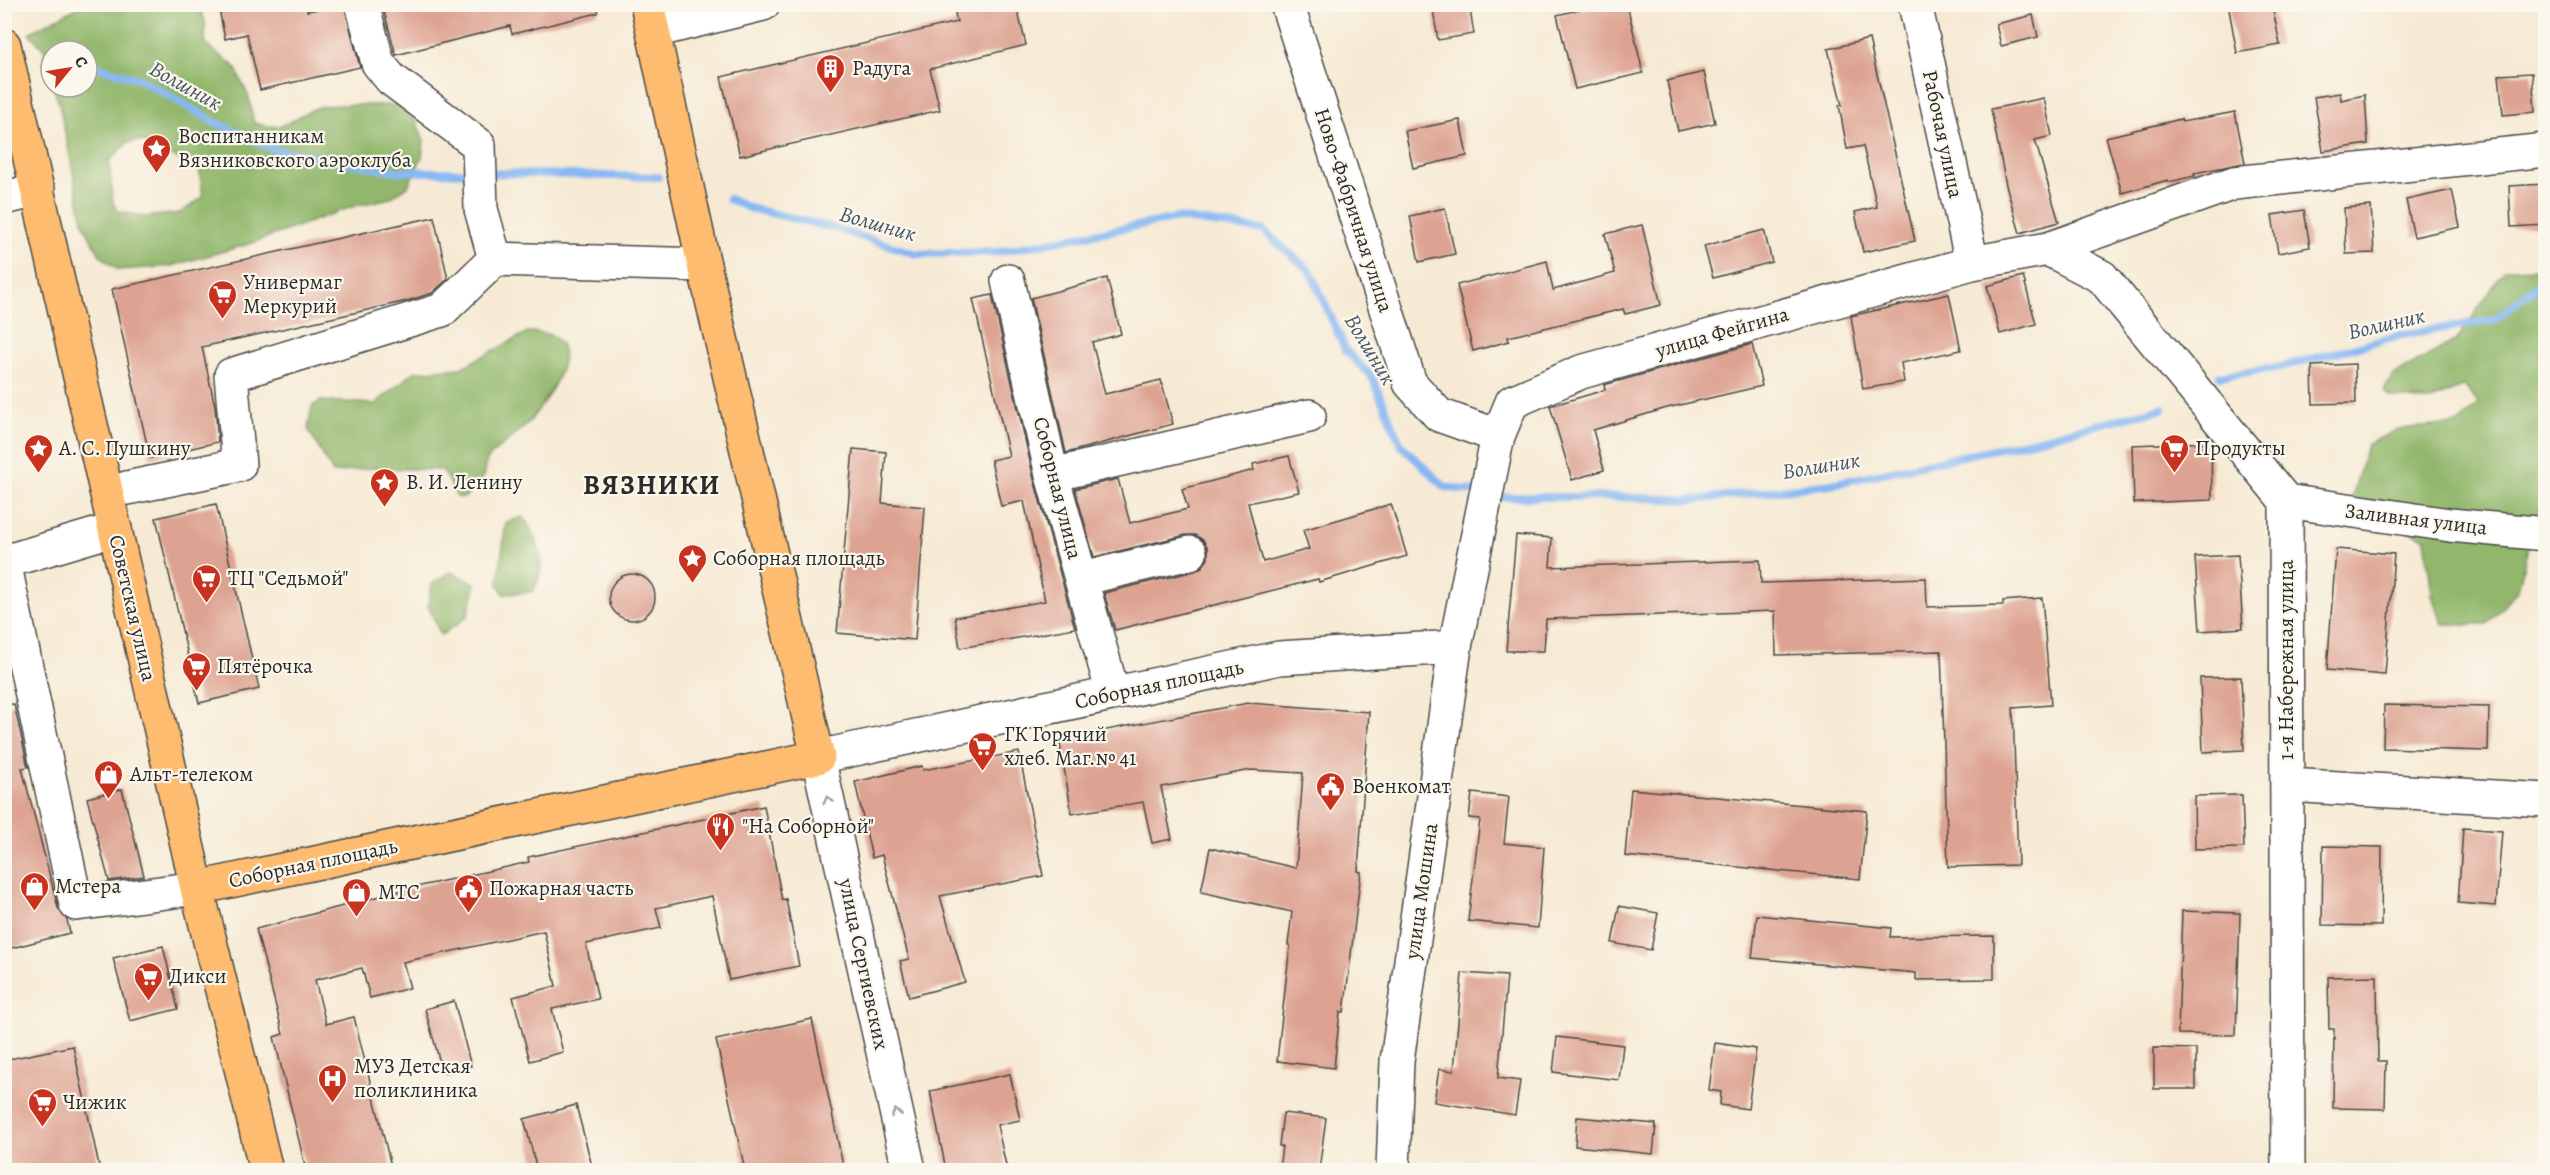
<svg xmlns="http://www.w3.org/2000/svg" width="2550" height="1175" viewBox="0 0 2550 1175" font-family="Alegreya,serif">
  <style>
    .forest { fill: #92b76c; stroke: #5e714c; stroke-width: 1.5; fill-rule: evenodd }
    .lines { fill: none; stroke-linecap: round; stroke-linejoin: round }
    .stream { stroke: #87b8f3; stroke-width: 8 }
    .building { fill: #dda291 }
    .minor-casing { stroke: #494844; stroke-width: 36 }
    .major-casing { stroke: #494844; stroke-width: 36 }
    .minor { stroke: #fff; stroke-width: 33 }
    .major { stroke: #fdbc70; stroke-width: 33 }
    .oneway { stroke: #a0a0a0 }
    .labels { text-anchor: middle; stroke-width: 4.5; stroke-linejoin: round; paint-order: stroke }
    .poi-label { font-size: 21px; fill: #2b2b2b; stroke: #fbf7ec; text-anchor: start }
    .street-label { font-size: 21px; fill: #2b2b2b; stroke: #fbf7ec }
    .water-label { font-size: 22px; font-style: italic; fill: #475567; stroke: #fbf7ec }
    .district-label { font-size: 27px; font-weight: bold; letter-spacing: 1.5px; fill: #2b2b2b; stroke: #fbf7ec }
  </style>
  <rect width="100%" height="100%" fill="#fbf7ec"/>
  <filter id="ink" filterUnits="userSpaceOnUse"><feTurbulence type="fractalNoise" baseFrequency=".0167" numOctaves="2"/><feDisplacementMap in="SourceGraphic" scale="12" xChannelSelector="R" yChannelSelector="G"/><feConvolveMatrix kernelMatrix="1 2 1 2 8 2 1 2 1" color-interpolation-filters="sRGB"/></filter>
  <filter id="wash" filterUnits="userSpaceOnUse"><feTurbulence type="fractalNoise" baseFrequency=".008" numOctaves="4" result="noise"/><feDisplacementMap in="SourceGraphic" scale="24" xChannelSelector="R" yChannelSelector="G"/><feGaussianBlur stdDeviation="1.35" result="paint"/><feColorMatrix in="noise" values="0 0 0 0 0 0 0 0 0 0 0 0 0 0 0 0 0 1.4 0 .05"/><feComposite in="paint" operator="in"/></filter>
  <g filter="url(#wash)">
    <rect width="100%" height="100%" fill="#f6ead4"/>
    <path class="forest" d="M 82,5 L 199,5 L 205,22 L 205,44 L 235,67 L 249,98 L 254,123 C 290,133 290,117 319,107 C 332,103 382,106 399,105 L 416,121 L 424,140 L 422,157 L 408,186 L 390,198 L 351,207 L 249,244 L 171,266 L 118,270 L 100,255 L 84,225 L 59,103 L 53,87 L 87,87 L 87,51 L 51,51 L 51,82 L 43,62 L 45,51 L 29,33 ZM 142,141 L 199,169 L 203,197 L 180,213 L 145,217 L 118,211 L 113,204 L 109,161 L 128,142 Z
      M 2545,268 L 2545,507 L 2536,513 L 2518,590 L 2487,624 L 2443,624 L 2432,595 L 2425,538 L 2350,504 L 2367,445 L 2398,429 L 2459,424 L 2479,403 L 2464,386 L 2429,401 L 2391,397 L 2384,391 L 2392,376 L 2458,339 L 2505,269 Z
      M 528,332 C 595,332 551,394 529,422 C 517,436 498,445 488,459 C 484,464 485,472 483,477 C 480,485 470,492 464,498 L 457,497 L 443,470 L 371,468 L 333,473 L 308,429 L 312,406 L 321,401 L 375,404 L 414,372 L 461,368 Z
      M 524,517 C 539,545 549,562 533,592 L 504,594 L 498,584 L 506,522 Z
      M 451,572 L 476,584 L 467,617 L 441,635 L 428,606 L 432,584 Z"/>
    <g class="lines">
      <path class="stream" d="M 87,64 L 140,79 L 216,123 L 276,150 L 395,171 L 473,173
        M 486,173 L 658,177
        M 729,199 L 749,208 L 830,227 L 917,254 L 997,252 L 1178,218 L 1263,230 L 1310,271 L 1346,351 L 1372,377 L 1401,445 L 1445,487 L 1479,492
        M 2220,376 L 2281,367 L 2401,335 L 2495,320 L 2546,278
        M 1492,495 L 1505,497 L 1616,497 L 1693,500 L 1832,484 L 2036,440 L 2163,408"/>
    </g>
    <g id="blocks">
      <path class="building" d="M 218,4 L 306,4 L 307,11 L 344,4 L 360,67 L 260,90 L 247,34 L 225,39 Z
        M 382,4 L 597,4 L 598,13 L 512,34 L 510,26 L 396,55 Z
        M 953,4 L 1016,4 L 1026,45 L 930,69 L 940,110 L 740,156 L 721,77 L 957,22 Z
        M 1432,4 L 1469,4 L 1474,34 L 1438,40 Z
        M 1603,4 L 1627,4 L 1643,73 L 1575,89 L 1557,15 Z
        M 2228,4 L 2272,4 L 2280,45 L 2237,53 Z
        M 2033,15 L 2038,37 L 2001,46 L 1996,24 Z
        M 1869,39 L 1915,241 L 1863,252 L 1855,212 L 1877,207 L 1863,146 L 1847,149 L 1839,105 L 1842,105 L 1828,49 Z
        M 1704,72 L 1715,123 L 1678,131 L 1667,81 Z
        M 2532,73 L 2535,112 L 2503,115 L 2499,75 Z
        M 2340,93 L 2341,100 L 2365,95 L 2368,144 L 2323,151 L 2314,97 Z
        M 2044,98 L 2052,136 L 2035,140 L 2059,222 L 2020,233 L 2006,185 L 1991,109 Z
        M 2235,112 L 2245,163 L 2194,173 L 2195,176 L 2169,182 L 2168,180 L 2122,193 L 2106,137 L 2181,119 L 2182,122 Z
        M 1460,120 L 1467,156 L 1413,168 L 1405,131 Z
        M 2546,184 L 2546,225 L 2511,227 L 2509,186 Z
        M 2452,190 L 2460,227 L 2414,237 L 2406,200 Z
        M 2371,206 L 2374,253 L 2346,254 L 2344,208 Z
        M 1445,208 L 1455,254 L 1419,262 L 1410,216 Z
        M 2304,210 L 2310,247 L 2278,253 L 2272,215 Z
        M 434,217 L 448,279 L 432,293 L 407,301 L 202,347 L 215,406 L 218,442 L 150,458 L 112,289 Z
        M 1642,225 L 1661,305 L 1625,314 L 1623,309 L 1508,337 L 1509,341 L 1473,351 L 1457,285 L 1547,261 L 1553,290 L 1615,273 L 1605,234 Z
        M 1764,230 L 1772,262 L 1713,278 L 1704,246 Z
        M 2023,276 L 2036,324 L 2000,334 L 1987,286 Z
        M 1107,278 L 1121,334 L 1092,342 L 1105,394 L 1161,380 L 1173,424 L 1066,453 L 1031,298 Z
        M 1949,294 L 1961,350 L 1901,363 L 1904,382 L 1863,389 L 1851,316 Z
        M 992,295 L 1034,479 L 1075,628 L 960,648 L 955,617 L 1045,601 L 1024,501 L 1001,506 L 991,460 L 1009,456 L 973,299 Z
        M 1752,344 L 1762,386 L 1667,408 L 1593,430 L 1604,470 L 1572,480 L 1550,406 L 1605,390 L 1604,385 Z
        M 2355,364 L 2356,403 L 2313,404 L 2312,366 Z
        M 2211,442 L 2212,500 L 2134,503 L 2132,445 Z
        M 853,449 L 886,452 L 882,503 L 925,507 L 915,640 L 837,633 Z
        M 1289,456 L 1299,492 L 1248,503 L 1263,562 L 1309,549 L 1303,530 L 1391,504 L 1407,556 L 1319,582 L 1318,579 L 1115,630 L 1104,593 L 1195,571 L 1202,567 L 1208,559 L 1208,548 L 1203,540 L 1195,535 L 1186,535 L 1094,557 L 1075,489 L 1118,479 L 1130,523 L 1188,509 L 1182,489 L 1254,470 L 1253,464 Z
        M 216,504 L 259,689 L 199,703 L 156,518 Z
        M 1516,535 L 1552,538 L 1550,567 L 1760,560 L 1761,583 L 1926,578 L 1927,607 L 2003,605 L 2003,601 L 2042,598 L 2051,705 L 2013,708 L 2018,865 L 1948,867 L 1941,651 L 1776,655 L 1775,611 L 1546,619 L 1544,651 L 1506,651 Z
        M 2336,549 L 2394,554 L 2385,675 L 2327,670 Z
        M 2238,555 L 2243,628 L 2200,631 L 2195,557 Z
        M609 597a23 23 0 1 1 46 0a23 23 0 1 1-46 0Z
        M 2241,677 L 2244,750 L 2203,752 L 2200,678 Z
        M 1248,703 L 1369,712 L 1358,871 L 1361,872 L 1344,1012 L 1340,1012 L 1334,1068 L 1277,1061 L 1290,945 L 1288,945 L 1292,912 L 1201,892 L 1210,848 L 1296,868 L 1303,773 L 1251,770 L 1161,787 L 1172,839 L 1152,843 L 1143,802 L 1072,814 L 1059,739 Z
        M 14,704 L 28,767 L 22,768 L 58,908 L 67,920 L 70,933 L 4,950 L 4,705 Z
        M 2384,705 L 2489,707 L 2488,751 L 2383,748 Z
        M 1019,752 L 1043,876 L 940,896 L 965,982 L 909,997 L 900,961 L 909,959 L 882,855 L 872,858 L 855,782 L 922,766 L 923,770 Z
        M 122,789 L 144,876 L 109,881 L 87,798 Z
        M 1631,789 L 1867,811 L 1860,879 L 1625,856 Z
        M 1472,793 L 1509,797 L 1504,843 L 1544,847 L 1538,928 L 1468,921 L 1480,819 L 1469,818 Z
        M 2242,795 L 2244,848 L 2195,849 L 2194,796 Z
        M 764,806 L 782,900 L 786,899 L 799,966 L 729,980 L 712,896 L 656,908 L 661,928 L 586,944 L 598,999 L 552,1009 L 563,1052 L 530,1061 L 513,997 L 556,986 L 544,931 L 403,962 L 410,988 L 370,998 L 362,968 L 315,980 L 326,1024 L 354,1017 L 392,1170 L 306,1170 L 274,1037 L 283,1034 L 256,929 L 407,889 L 529,862 L 528,857 Z
        M 2463,828 L 2502,831 L 2496,906 L 2458,903 Z
        M 2323,846 L 2382,847 L 2381,926 L 2322,925 Z
        M 1619,906 L 1658,913 L 1651,950 L 1612,943 Z
        M 2182,911 L 2240,913 L 2236,1035 L 2178,1034 Z
        M 1757,915 L 1891,928 L 1890,937 L 1994,936 L 1994,979 L 1916,980 L 1916,973 L 1752,958 Z
        M 163,946 L 178,1009 L 130,1021 L 113,958 Z
        M 1462,973 L 1507,976 L 1498,1078 L 1520,1081 L 1515,1115 L 1434,1102 L 1439,1069 L 1454,1071 Z
        M 2377,976 L 2378,1061 L 2386,1061 L 2385,1109 L 2333,1108 L 2334,1029 L 2329,1029 L 2328,977 Z
        M 454,1001 L 471,1066 L 443,1073 L 425,1009 Z
        M 812,1019 L 844,1170 L 745,1170 L 716,1040 Z
        M 1557,1037 L 1623,1045 L 1619,1080 L 1553,1072 Z
        M 1715,1043 L 1756,1049 L 1748,1109 L 1720,1105 L 1721,1092 L 1709,1090 Z
        M 73,1046 L 100,1170 L 4,1170 L 4,1060 Z
        M 2154,1048 L 2196,1049 L 2196,1089 L 2154,1089 Z
        M 1010,1074 L 1020,1120 L 997,1125 L 1007,1170 L 946,1170 L 930,1091 Z
        M 576,1105 L 593,1170 L 537,1170 L 524,1119 Z
        M 1283,1113 L 1326,1118 L 1319,1170 L 1279,1170 L 1282,1146 L 1279,1146 Z
        M 1577,1117 L 1656,1124 L 1653,1154 L 1575,1146 Z"/>
    </g>
  </g>
  <g filter="url(#ink)">
    <use href="#blocks" fill-opacity="0" stroke="#494844" stroke-width="1.5"/>
    <g class="lines">
      <defs>
        <path id="minor" d="M 362,4 L 378,63 L 391,79 L 479,145 L 481,209 L 495,259
          M 1287,4 L 1410,383 L 1439,415 L 1498,436
          M 1915,4 L 1972,263
          M 654,31 L 763,4
          M 4,198 L 38,190
          M 2048,249 L 2102,277 L 2286,501 L 2288,1170
          M 1008,281 L 1052,475 L 1113,694
          M 1052,475 L 1309,416
          M 127,488 L 239,465 L 231,375 L 442,310 L 495,259 L 704,265
          M 2286,501 L 2450,525 L 2546,534
          M 115,529 L 4,562 L 76,904 L 197,888
          M 1081,579 L 1190,553
          M 2287,785 L 2546,800
          M 909,1170 L 818,757 L 1279,658 L 1455,647
          M 1393,1170 L 1397,1061 L 1455,647 L 1498,436 L 1512,402 L 1581,372 L 1972,263 L 2048,249 L 2234,183 L 2546,150"/>
        <path id="major" d="M 4,45 L 197,888 L 266,1170
          M 197,888 L 818,757 L 704,265 L 647,4"/>
      </defs>
      <use href="#minor" class="minor-casing"/>
      <use href="#major" class="major-casing"/>
      <use href="#minor" class="minor"/>
      <use href="#major" class="major"/>
    </g>
    <defs><path id="oneway-chevron" d="M-2-3.5L2.5 0L-2 3.5" fill="none" stroke-width="1.6" stroke-linecap="round" stroke-linejoin="round" transform="scale(1.5)"/></defs>
    <g class="oneway">
      <use href="#oneway-chevron" transform="translate(828 800) rotate(-102)"/>
      <use href="#oneway-chevron" transform="translate(896 1113) rotate(-102)"/>
    </g>
  </g>
  <defs>
    <symbol id="building-pin" viewBox="-11 -11 22 30"><path d="M0 17L-7.5 6A9.5 9.5 0 1 1 7.5 6Z" fill="#c8321e" stroke="#fbf7ec"/><path d="M-4-6H4V6H1V3H-1V6H-4ZM-2.5-4.3h1.7v1.8h-1.7ZM.8-4.3h1.7v1.8H.8ZM-2.5-1h1.7V.8h-1.7ZM.8-1h1.7V.8H.8Z" fill="#fff"/></symbol>
    <symbol id="sight-pin" viewBox="-11 -11 22 30"><path d="M0 17L-7.5 6A9.5 9.5 0 1 1 7.5 6Z" fill="#c8321e" stroke="#fbf7ec"/><path d="M0-6L1.8-2.2L6-1.7L2.9 1.2L3.7 5.4L0 3.3L-3.7 5.4L-2.9 1.2L-6-1.7L-1.8-2.2Z" fill="#fff"/></symbol>
    <symbol id="supermarket-pin" viewBox="-11 -11 22 30"><path d="M0 17L-7.5 6A9.5 9.5 0 1 1 7.5 6Z" fill="#c8321e" stroke="#fbf7ec"/><path d="M-6-5.5h2.5l.6 2H6L4.5 2H-2.5L-4.4-4H-6ZM-1.5 3.2a1.3 1.3 0 1 0 .1 0ZM3 3.2a1.3 1.3 0 1 0 .1 0Z" fill="#fff"/></symbol>
    <symbol id="shop-pin" viewBox="-11 -11 22 30"><path d="M0 17L-7.5 6A9.5 9.5 0 1 1 7.5 6Z" fill="#c8321e" stroke="#fbf7ec"/><path d="M-5-2.5h2.3a2.7 3.5 0 0 1 5.4 0H5L5.5 6h-11ZM-1.5-2.5h3a1.5 2.3 0 0 0-3 0Z" fill="#fff"/></symbol>
    <symbol id="civic-pin" viewBox="-11 -11 22 30"><path d="M0 17L-7.5 6A9.5 9.5 0 1 1 7.5 6Z" fill="#c8321e" stroke="#fbf7ec"/><path d="M-.6-6.5H3V-4.5H.6V-3L4-1V1h2V6H-6V1h2V-1L-.6-3ZM-1.2 2.5V6h2.4V2.5Z" fill="#fff"/></symbol>
    <symbol id="restaurant-pin" viewBox="-11 -11 22 30"><path d="M0 17L-7.5 6A9.5 9.5 0 1 1 7.5 6Z" fill="#c8321e" stroke="#fbf7ec"/><path d="M-5-6h1v4h1v-4h1v4h1v-4h1v5L-1.5 .5V6h-2V.5L-5-1ZM5-6V6H3V1.5H1.5Q1.5-4 5-6Z" fill="#fff"/></symbol>
    <symbol id="hospital-pin" viewBox="-11 -11 22 30"><path d="M0 17L-7.5 6A9.5 9.5 0 1 1 7.5 6Z" fill="#c8321e" stroke="#fbf7ec"/><path d="M-5-5h3v3.5h4V-5h3V5h-3V1.5h-4V5h-3Z" fill="#fff"/></symbol>
  </defs>
  <g fill-rule="evenodd">
    <use href="#building-pin" x="814" y="52" width="33" height="45"/>
    <use href="#sight-pin" x="140" y="132" width="33" height="45"/>
    <use href="#supermarket-pin" x="206" y="278" width="33" height="45"/>
    <use href="#sight-pin" x="22" y="432" width="33" height="45"/>
    <use href="#supermarket-pin" x="2158" y="432" width="33" height="45"/>
    <use href="#sight-pin" x="368" y="466" width="33" height="45"/>
    <use href="#sight-pin" x="676" y="542" width="33" height="45"/>
    <use href="#supermarket-pin" x="190" y="562" width="33" height="45"/>
    <use href="#supermarket-pin" x="180" y="650" width="33" height="45"/>
    <use href="#supermarket-pin" x="966" y="730" width="33" height="45"/>
    <use href="#shop-pin" x="92" y="758" width="33" height="45"/>
    <use href="#civic-pin" x="1314" y="770" width="33" height="45"/>
    <use href="#restaurant-pin" x="704" y="810" width="33" height="45"/>
    <use href="#shop-pin" x="18" y="870" width="33" height="45"/>
    <use href="#civic-pin" x="452" y="872" width="33" height="45"/>
    <use href="#shop-pin" x="340" y="876" width="33" height="45"/>
    <use href="#supermarket-pin" x="132" y="960" width="33" height="45"/>
    <use href="#hospital-pin" x="316" y="1062" width="33" height="45"/>
    <use href="#supermarket-pin" x="26" y="1086" width="33" height="45"/>
  </g>
  <g class="labels">
    <g class="poi-label">
      <text x="852" y="75">Радуга</text>
      <text x="178" y="143">Воспитанникам<tspan x="178" dy="24">Вязниковского аэроклуба</tspan></text>
      <text x="243" y="289">Универмаг<tspan x="243" dy="24">Меркурий</tspan></text>
      <text x="59" y="455">А. С. Пушкину</text>
      <text x="2195" y="455">Продукты</text>
      <text x="406" y="489">В. И. Ленину</text>
      <text x="713" y="565">Соборная площадь</text>
      <text x="228" y="585">ТЦ "Седьмой"</text>
      <text x="217" y="673">Пятёрочка</text>
      <text x="1004" y="741">ГК Горячий<tspan x="1004" dy="24">хлеб. Маг.№ 41</tspan></text>
      <text x="130" y="781">Альт-телеком</text>
      <text x="1352" y="793">Военкомат</text>
      <text x="742" y="833">"На Соборной"</text>
      <text x="55" y="893">Мстера</text>
      <text x="489" y="895">Пожарная часть</text>
      <text x="378" y="899">МТС</text>
      <text x="169" y="983">Дикси</text>
      <text x="354" y="1073">МУЗ Детская<tspan x="354" dy="24">поликлиника</tspan></text>
      <text x="63" y="1109">Чижик</text>
    </g>
    <g class="street-label">
      <text transform="translate(1943 134) rotate(78)" y="7">Рабочая улица</text>
      <text transform="translate(1354 210) rotate(72)" y="7">Ново-Фабричная улица</text>
      <text transform="translate(1722 332) rotate(-16)" y="7">улица Фейгина</text>
      <text transform="translate(1058 488) rotate(76)" y="7">Соборная улица</text>
      <text transform="translate(2416 519) rotate(7)" y="7">Заливная улица</text>
      <text transform="translate(133 608) rotate(77)" y="7">Советская улица</text>
      <text transform="translate(2286 660) rotate(-90)" y="7">1-я Набережная улица</text>
      <text transform="translate(1159 684) rotate(-12)" y="7">Соборная площадь</text>
      <text transform="translate(313 863) rotate(-12)" y="7">Соборная площадь</text>
      <text transform="translate(1421 891) rotate(-82)" y="7">улица Мошина</text>
      <text transform="translate(864 964) rotate(78)" y="7">улица Сергиевских</text>
    </g>
    <g class="water-label">
      <text transform="translate(186 85) rotate(29)" y="8">Волшник</text>
      <text transform="translate(878 223) rotate(16)" y="8">Волшник</text>
      <text transform="translate(2386 323) rotate(-13)" y="8">Волшник</text>
      <text transform="translate(1371 349) rotate(59)" y="8">Волшник</text>
      <text transform="translate(1821 465) rotate(-9)" y="8">Волшник</text>
    </g>
    <g class="district-label">
      <text x="652" y="494">ВЯЗНИКИ</text>
    </g>
  </g>
  <rect width="2550" height="1175" fill="none" stroke="#fbf7ec" stroke-width="24"/>
  <g transform="translate(69 69) rotate(60)"><circle r="28" fill="#fbf7ec" stroke="#a8a59f" stroke-width="1.5"/>
  <path d="M0-4.5L10 22L0 15L-10 22Z" fill="#c8321e"/>
  <text y="-9" font-size="16" font-weight="bold" text-anchor="middle" fill="#2b2b2b">С</text>
  </g>
</svg>
